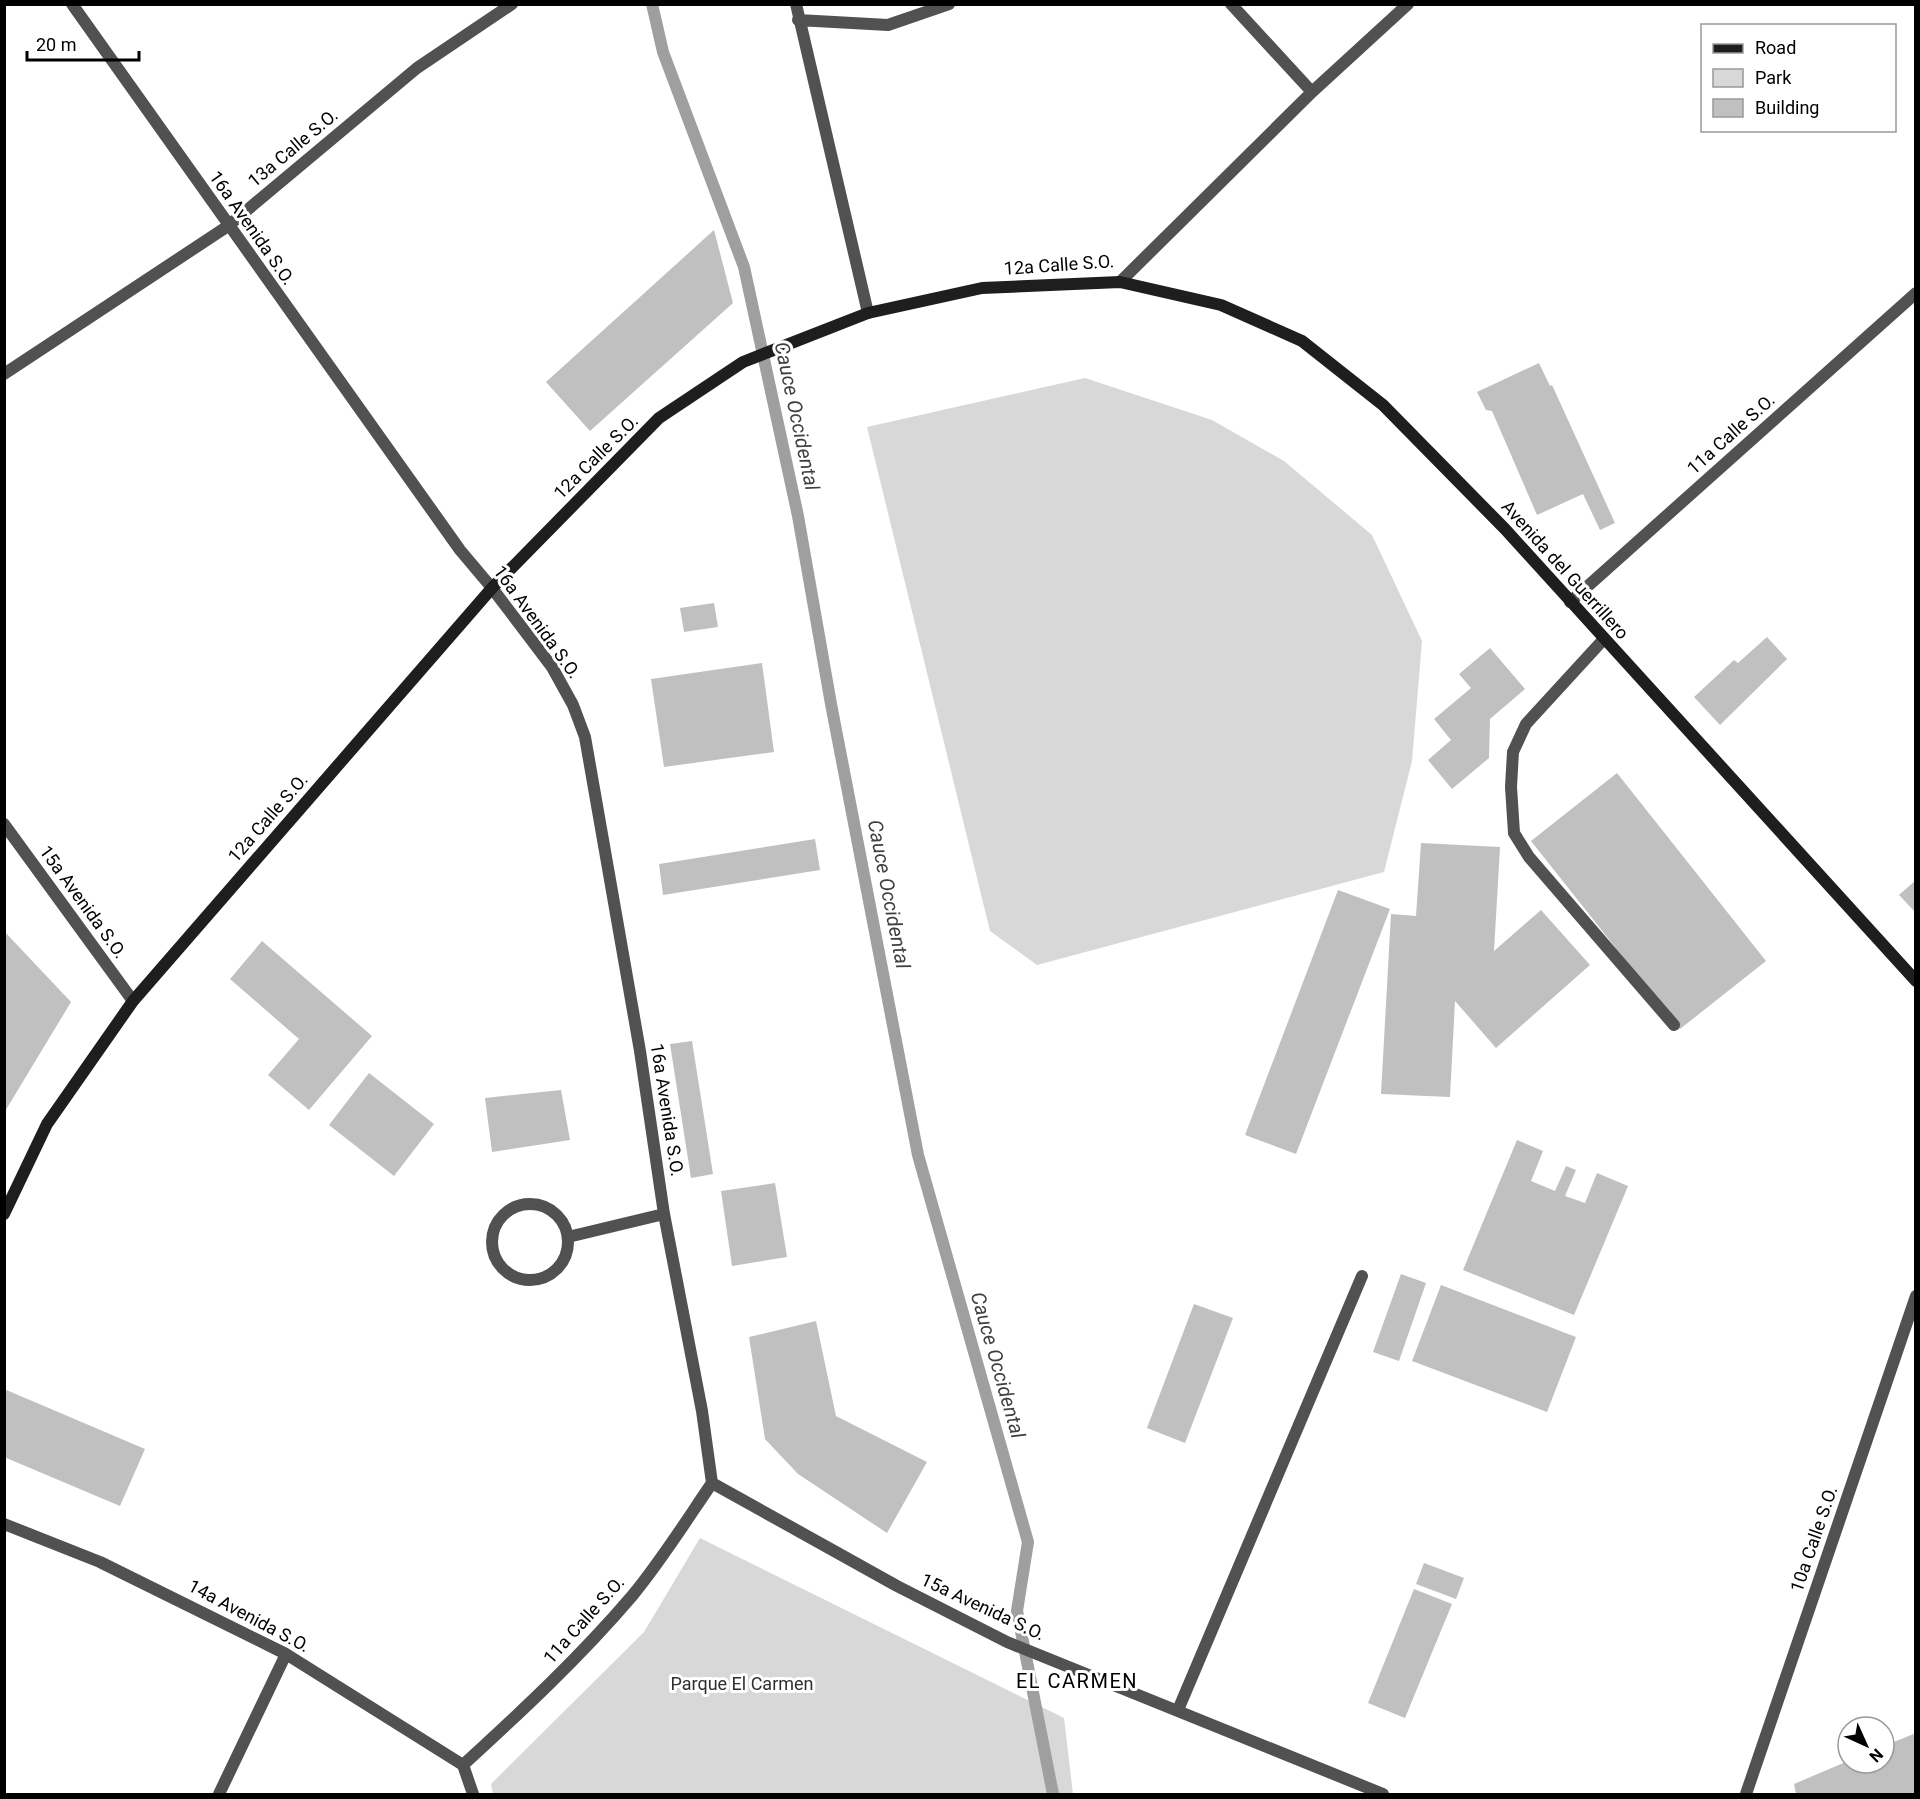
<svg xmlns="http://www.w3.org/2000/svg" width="1920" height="1799" viewBox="0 0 1920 1799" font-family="Roboto,sans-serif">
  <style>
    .green { fill: #d8d8d8 }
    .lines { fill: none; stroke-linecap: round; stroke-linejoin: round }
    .stream { stroke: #9f9f9f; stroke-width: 12 }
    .building { fill: #c0c0c0 }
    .lane { stroke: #515151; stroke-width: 12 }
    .street { stroke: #515151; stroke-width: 12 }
    .secondary { stroke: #1e1e1e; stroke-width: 12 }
    .labels { text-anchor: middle; stroke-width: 6; stroke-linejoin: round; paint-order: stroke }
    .street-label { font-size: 18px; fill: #000; stroke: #fff }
    .park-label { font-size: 18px; fill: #2f2f2f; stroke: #fff }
    .water-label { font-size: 20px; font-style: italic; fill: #404040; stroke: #fff }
    .neighbourhood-label { font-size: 20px; letter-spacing: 1.5px; fill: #000; stroke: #fff }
  </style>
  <rect width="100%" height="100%" fill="#fff"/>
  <path class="green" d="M 1085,378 L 1212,420 L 1284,461 L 1372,535 L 1422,641 L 1412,761 L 1384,872 L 1037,965 L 990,931 L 867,427 Z
    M 700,1538 L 1064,1718 L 1073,1794 L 493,1794 L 491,1784 L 644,1632 Z"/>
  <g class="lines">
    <path class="stream" d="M 652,4 L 663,52 L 744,267 L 798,516 L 831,704 L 918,1155 L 1028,1542 L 1017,1611 L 1053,1794"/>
  </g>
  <path class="building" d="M 714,230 L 733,303 L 590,431 L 546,382 Z
    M 1539,363 L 1550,386 L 1552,385 L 1615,523 L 1600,530 L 1583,494 L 1537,515 L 1492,411 L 1486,410 L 1477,392 Z
    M 714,603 L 718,627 L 684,632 L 680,608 Z
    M 1767,637 L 1787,659 L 1720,725 L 1694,697 L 1734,660 L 1738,663 Z
    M 1490,648 L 1525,689 L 1490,719 L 1489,758 L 1452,789 L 1428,760 L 1451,740 L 1434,719 L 1471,688 L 1459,674 Z
    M 762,663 L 774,752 L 664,767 L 651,679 Z
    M 1617,773 L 1766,961 L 1680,1029 L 1531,841 Z
    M 815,839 L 820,870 L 663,895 L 659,864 Z
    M 1421,843 L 1500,847 L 1494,951 L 1541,910 L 1590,965 L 1496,1048 L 1455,1001 L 1450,1097 L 1381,1094 L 1391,914 L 1416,916 Z
    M 1916,880 L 1916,913 L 1899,895 Z
    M 1338,890 L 1390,909 L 1296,1154 L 1245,1135 Z
    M 4,931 L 71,1002 L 4,1113 Z
    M 262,941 L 372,1036 L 309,1110 L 268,1075 L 299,1039 L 230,979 Z
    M 692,1041 L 713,1174 L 691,1178 L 670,1044 Z
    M 369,1073 L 434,1124 L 394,1176 L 329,1125 Z
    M 561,1090 L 570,1140 L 492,1152 L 485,1098 Z
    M 1517,1140 L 1543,1151 L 1531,1181 L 1555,1191 L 1566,1166 L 1576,1170 L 1565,1196 L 1585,1203 L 1597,1173 L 1628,1186 L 1574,1315 L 1463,1270 Z
    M 775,1183 L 787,1257 L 732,1266 L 721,1191 Z
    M 1401,1274 L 1426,1283 L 1399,1361 L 1373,1352 Z
    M 1441,1285 L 1576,1337 L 1547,1412 L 1412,1361 Z
    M 1194,1304 L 1233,1318 L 1185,1443 L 1147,1428 Z
    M 816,1321 L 836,1416 L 927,1462 L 887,1533 L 798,1474 L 765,1439 L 749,1337 Z
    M 4,1389 L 145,1449 L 120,1506 L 4,1457 Z
    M 1424,1563 L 1464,1578 L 1456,1599 L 1416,1584 Z
    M 1414,1589 L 1452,1604 L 1405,1718 L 1368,1703 Z
    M 1916,1733 L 1916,1794 L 1796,1794 L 1794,1784 L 1848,1761 L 1884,1763 L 1884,1746 Z"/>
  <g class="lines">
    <path class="lane" d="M 1603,640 L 1526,724 L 1513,752 L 1511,787 L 1514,833 L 1529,857 L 1674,1025
      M 1178,1710 L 1362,1276"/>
    <path class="street" d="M 72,4 L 460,550 L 492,588 L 552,667 L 573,705 L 585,737 L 640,1051 L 664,1214 L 702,1411 L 712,1483
      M 796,4 L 868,313
      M 1231,4 L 1312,92
      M 798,20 L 888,25 L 949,4
      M 1120,282 L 1312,92 L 1408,4
      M 4,374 L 228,226 L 417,68 L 512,4
      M 1570,602 L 1916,293
      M 4,824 L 133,1001
      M492 1242a38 38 0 1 1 76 0a38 38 0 1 1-76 0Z
      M 568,1237 L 664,1214
      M 712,1483 L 897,1586 L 1007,1642 L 1383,1794
      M 4,1524 L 100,1562 L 286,1654 L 463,1765
      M 463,1765 C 522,1711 580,1657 632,1596 C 661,1561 686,1521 712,1483
      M 463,1765 L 473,1794
      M 219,1794 L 286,1654
      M 1746,1794 L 1916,1296"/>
    <path class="secondary" d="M 4,1214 L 47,1124 L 133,1001 L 492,588 L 659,418 L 743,362 L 868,313 L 982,288 L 1120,282 L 1221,305 L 1302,341 L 1383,405 L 1505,529 L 1916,981"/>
  </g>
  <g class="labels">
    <g class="street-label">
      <text transform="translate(293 148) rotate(-40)" y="6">13a Calle S.O.</text>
      <text transform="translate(252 228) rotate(55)" y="6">16a Avenida S.O.</text>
      <text transform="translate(1059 265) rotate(-4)" y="6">12a Calle S.O.</text>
      <text transform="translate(1731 434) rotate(-42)" y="6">11a Calle S.O.</text>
      <text transform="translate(596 457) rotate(-45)" y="6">12a Calle S.O.</text>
      <text transform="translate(1565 570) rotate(48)" y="6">Avenida del Guerrillero</text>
      <text transform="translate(537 622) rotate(54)" y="6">16a Avenida S.O.</text>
      <text transform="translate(268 818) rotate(-49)" y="6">12a Calle S.O.</text>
      <text transform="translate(83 902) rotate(54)" y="6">15a Avenida S.O.</text>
      <text transform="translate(667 1110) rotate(81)" y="6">16a Avenida S.O.</text>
      <text transform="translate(1814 1539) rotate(-71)" y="6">10a Calle S.O.</text>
      <text transform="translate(983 1607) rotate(25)" y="6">15a Avenida S.O.</text>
      <text transform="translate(249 1616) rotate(28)" y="6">14a Avenida S.O.</text>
      <text transform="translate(584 1620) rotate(-48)" y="6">11a Calle S.O.</text>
    </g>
    <g class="park-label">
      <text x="742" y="1690">Parque El Carmen</text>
    </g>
    <g class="water-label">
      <text transform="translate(797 416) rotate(78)" y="7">Cauce Occidental</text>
      <text transform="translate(889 894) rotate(79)" y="7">Cauce Occidental</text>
      <text transform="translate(998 1365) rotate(74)" y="7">Cauce Occidental</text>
    </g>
    <g class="neighbourhood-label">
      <text x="1077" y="1688">EL CARMEN</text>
    </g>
  </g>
  <rect width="1920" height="1799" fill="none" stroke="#000000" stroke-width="12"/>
  <rect x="1701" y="24" width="195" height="108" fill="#ffffff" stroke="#999999" stroke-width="1.5"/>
  <rect x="1713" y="44" width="30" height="9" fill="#1e1e1e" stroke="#999999" stroke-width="1.5"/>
  <text x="1755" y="54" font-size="18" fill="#000000">Road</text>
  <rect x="1713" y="69" width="30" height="18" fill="#d8d8d8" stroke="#999999" stroke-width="1.5"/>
  <text x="1755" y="84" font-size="18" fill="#000000">Park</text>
  <rect x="1713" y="99" width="30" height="18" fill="#c0c0c0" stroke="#999999" stroke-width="1.5"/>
  <text x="1755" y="114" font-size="18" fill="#000000">Building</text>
  <g transform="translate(1866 1745) rotate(135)"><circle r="28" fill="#ffffff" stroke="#999999" stroke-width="1.5"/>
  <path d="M0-4.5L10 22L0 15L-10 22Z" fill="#000000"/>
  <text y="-9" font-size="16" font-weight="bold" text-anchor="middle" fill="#000000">N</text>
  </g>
  <path d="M27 51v9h112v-9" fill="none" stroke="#000000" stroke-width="3"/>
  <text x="36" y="51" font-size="18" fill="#000000" stroke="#ffffff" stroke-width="4.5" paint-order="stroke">20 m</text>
</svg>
